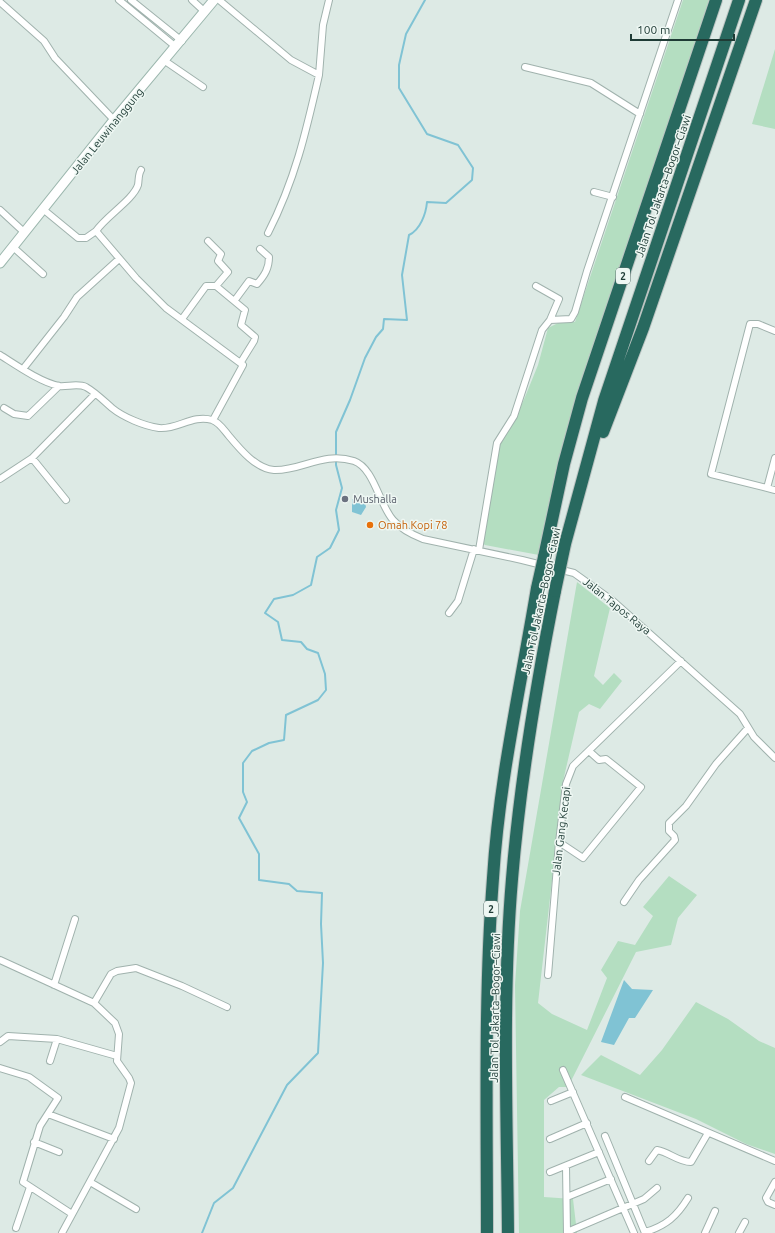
<svg xmlns="http://www.w3.org/2000/svg" width="775" height="1233" viewBox="0 0 775 1233" font-family="Ubuntu,sans-serif">
  <style>
    .green { fill: #b4dec1 }
    .water { fill: #80c3d4 }
    .lines { fill: none; stroke-linecap: round; stroke-linejoin: round }
    .stream { stroke: #80c3d4; stroke-width: 2 }
    .street-casing { stroke: #a0b2ad; stroke-width: 8 }
    .secondary-casing { stroke: #9cb7ae; stroke-width: 11 }
    .highway-casing { stroke: #bcc4c2; stroke-width: 14 }
    .street { stroke: #fff; stroke-width: 6 }
    .secondary { stroke: #fff; stroke-width: 9 }
    .highway { stroke: #28695f; stroke-width: 12 }
    .highway-bridge-casing { stroke: #bcc4c2; stroke-width: 14; stroke-linecap: butt }
    .highway-bridge { stroke: #28695f; stroke-width: 12 }
    .worship-dot { fill: #6b7280; stroke: #eef7f3; stroke-width: 1.5 }
    .food-dot { fill: #e8710a; stroke: #eef7f3; stroke-width: 1.5 }
    .labels { text-anchor: middle; stroke-width: 3; stroke-linejoin: round; paint-order: stroke }
    .shield { fill: #eef7f3; stroke: #5c736e; stroke-width: 1 }
    .shield-label { font-size: 10px; font-weight: bold; fill: #1e3b35 }
    .street-label { font-size: 11px; fill: #1e3b35; stroke: #eef7f3 }
    .worship-label { font-size: 11px; fill: #5b616d; stroke: #eef7f3; text-anchor: start }
    .food-label { font-size: 11px; fill: #c56008; stroke: #eef7f3; text-anchor: start }
  </style>
  <rect width="100%" height="100%" fill="#ddeae5"/>
  <path class="green" d="M 683,0 L 716,0 L 582,398 L 539,555 L 485,545 L 481,542 L 498,443 L 514,421 L 525,397 L 538,365 L 548,328 L 560,322 L 575,322 Z
    M 775,49 L 775,129 L 752,124 Z
    M 577,582 L 610,608 L 594,676 L 603,685 L 614,673 L 622,681 L 600,709 L 589,704 L 579,712 L 561,790 L 562,793 L 538,1003 L 552,1014 L 587,1030 L 607,978 L 601,970 L 618,941 L 635,945 L 653,916 L 643,907 L 669,876 L 697,895 L 678,918 L 671,945 L 636,952 L 568,1087 L 559,1087 L 544,1100 L 544,1197 L 573,1199 L 577,1233 L 519,1233 L 515,985 L 520,911 Z
    M 696,1002 L 728,1019 L 759,1041 L 775,1048 L 775,1154 L 746,1144 L 696,1119 L 581,1075 L 601,1055 L 640,1075 L 662,1050 Z"/>
  <path class="water" d="M 352,499 L 365,503 L 366,507 L 361,515 L 352,512 Z
    M 624,980 L 632,989 L 653,990 L 635,1018 L 629,1018 L 614,1045 L 601,1042 Z"/>
  <g class="lines">
    <path class="stream" d="M 202,1233 L 214,1203 L 233,1188 L 287,1085 L 318,1053 L 323,963 L 321,924 L 322,893 L 297,891 L 289,884 L 259,880 L 259,854 L 239,818 L 247,802 L 243,792 L 243,763 L 252,751 L 269,743 L 284,740 L 286,715 L 318,700 L 326,690 L 325,674 L 318,653 L 307,649 L 301,642 L 282,640 L 278,622 L 265,613 L 274,599 L 293,595 L 311,585 L 317,557 L 330,548 L 339,530 L 336,510 L 342,488 L 336,465 L 336,432 L 350,400 L 365,358 L 376,337 L 383,329 L 384,319 L 407,320 L 402,275 L 409,235 C 420,230 426,214 427,202 L 446,203 L 472,180 L 473,168 L 458,145 L 427,134 L 399,88 L 399,65 L 406,34 L 425,0"/>
    <defs>
      <path id="street" d="M 119,0 L 176,47
        M 131,0 L 182,41
        M 192,0 L 205,12
        M 219,0 L 291,60 L 319,75 C 306,132 295,180 268,233
        M 0,2 L 44,41 L 55,58 L 114,120
        M 165,61 L 203,87
        M 525,67 L 591,83 L 640,114
        M 319,75 L 323,25 L 329,0
        M 141,170 C 138,175 139,180 138,185 C 133,200 106,216 96,231 L 136,278 L 166,308 L 243,365 L 213,420
        M 594,192 L 613,197
        M 0,210 L 25,233
        M 44,210 L 78,238 L 86,238 L 96,231
        M 13,247 L 43,274
        M 216,286 L 245,310 L 241,325 L 255,337 L 254,341 L 241,362
        M 536,286 L 559,299 L 550,320
        M 235,300 L 249,281 L 257,284 C 265,275 269,268 269,257 L 260,249
        M 182,319 L 206,286 L 216,286 L 228,272 L 218,261 L 221,254 L 208,241
        M 775,331 L 758,324 L 750,324 L 711,474 L 775,490
        M 0,355 C 16,365 40,382 59,386 C 67,387 78,383 86,387 C 95,392 104,401 112,408 C 123,417 144,426 159,428 C 177,430 193,414 212,420 C 219,422 224,430 229,436 C 239,448 256,469 274,470 C 302,471 323,451 354,461 C 374,468 379,504 393,520 C 401,529 413,535 423,539 L 522,560 L 574,573 L 613,601 L 740,714 L 754,737 L 775,758
        M 23,369 L 64,317 L 77,297 L 119,259
        M 4,408 L 14,414 L 28,416 L 59,386
        M 32,458 L 66,500
        M 0,479 L 32,458 L 95,394
        M 767,488 L 775,458
        M 479,550 L 497,443 L 514,416 L 542,330 L 550,320 L 571,319 L 575,312 L 587,271 L 678,0
        M 449,613 L 458,601 L 474,549
        M 559,842 L 583,858 L 641,787 L 606,759 L 599,760 L 589,751
        M 624,902 L 639,880 L 675,840 L 674,836 L 669,831 L 669,823 L 686,806 L 716,764 L 748,728
        M 0,960 L 94,1003 L 115,1023 L 119,1034 L 117,1061 L 129,1078 L 131,1083 L 119,1128 L 62,1233
        M 548,975 L 559,842 L 566,784 L 573,766 L 681,661
        M 54,985 L 75,919
        M 94,1003 L 111,974 L 117,971 L 136,968 L 182,986 L 227,1007
        M 0,1042 L 8,1036 L 57,1039 L 117,1056
        M 50,1061 L 57,1039
        M 0,1068 L 29,1077 L 58,1098 L 40,1126 L 23,1182 L 72,1214
        M 563,1070 L 634,1233
        M 625,1097 L 775,1161
        M 551,1101 L 573,1092
        M 48,1114 L 114,1139
        M 605,1136 L 645,1233
        M 550,1139 L 587,1123
        M 34,1142 L 59,1152
        M 649,1161 L 657,1150 C 669,1152 678,1162 691,1162 L 708,1133
        M 566,1166 L 567,1233
        M 550,1172 L 599,1152
        M 90,1182 L 136,1209
        M 775,1182 L 766,1198 L 768,1202 L 775,1205
        M 567,1197 L 611,1179
        M 16,1228 L 30,1187
        M 567,1232 L 644,1199 L 657,1188
        M 645,1232 C 666,1226 677,1216 688,1198
        M 705,1233 L 715,1211
        M 739,1233 L 745,1222"/>
      <path id="secondary" d="M 0,263 L 114,120 L 214,0"/>
      <path id="highway" d="M 603,432 L 643,328 L 756,0
        M 565,544 L 604,401 L 739,0
        M 544,557 L 564,464 L 582,398 L 716,0
        M 487,1233 C 487,1114 484,996 493,878 C 499,780 521,684 537,588
        M 508,1233 C 507,1115 502,997 512,879 C 520,782 536,686 555,591"/>
    </defs>
    <use href="#street" class="street-casing"/>
    <use href="#secondary" class="secondary-casing"/>
    <use href="#highway" class="highway-casing"/>
    <use href="#street" class="street"/>
    <use href="#secondary" class="secondary"/>
    <use href="#highway" class="highway"/>
    <defs>
      <path id="highway-bridge" d="M 537,588 L 544,557
        M 555,591 L 565,544"/>
    </defs>
    <use href="#highway-bridge" class="highway-bridge-casing"/>
    <use href="#highway-bridge" class="highway-bridge"/>
  </g>
  <circle class="worship-dot" cx="345" cy="499" r="4"/>
  <circle class="food-dot" cx="370" cy="525" r="4"/>
  <g class="labels">
    <g class="shield">
      <rect x="616" y="268" width="14" height="16" rx="3"/>
      <rect x="484" y="901" width="14" height="16" rx="3"/>
    </g>
    <g class="shield-label">
      <text x="623" y="280">2</text>
      <text x="491" y="913">2</text>
    </g>
    <g class="street-label">
      <text transform="translate(107 131) rotate(-51)" y="4">Jalan Leuwinanggung</text>
      <text transform="translate(663 186) rotate(-71)" y="4">Jalan Tol Jakarta–Bogor–Ciawi</text>
      <text transform="translate(541 601) rotate(-78)" y="4">Jalan Tol Jakarta–Bogor–Ciawi</text>
      <text transform="translate(617 606) rotate(39)" y="4">Jalan Tapos Raya</text>
      <text transform="translate(561 831) rotate(-83)" y="4">Jalan Gang Kecapi</text>
      <text transform="translate(495 1008) rotate(-89)" y="4">Jalan Tol Jakarta–Bogor–Ciawi</text>
    </g>
    <g class="worship-label">
      <text x="353" y="503">Mushalla</text>
    </g>
    <g class="food-label">
      <text x="378" y="529">Omah Kopi 78</text>
    </g>
  </g>
  <path d="M631 34v6h103v-6" fill="none" stroke="#1e3b35" stroke-width="2"/>
  <text x="637" y="34" font-size="12" fill="#1e3b35" stroke="#eef7f3" stroke-width="3" paint-order="stroke">100 m</text>
</svg>
